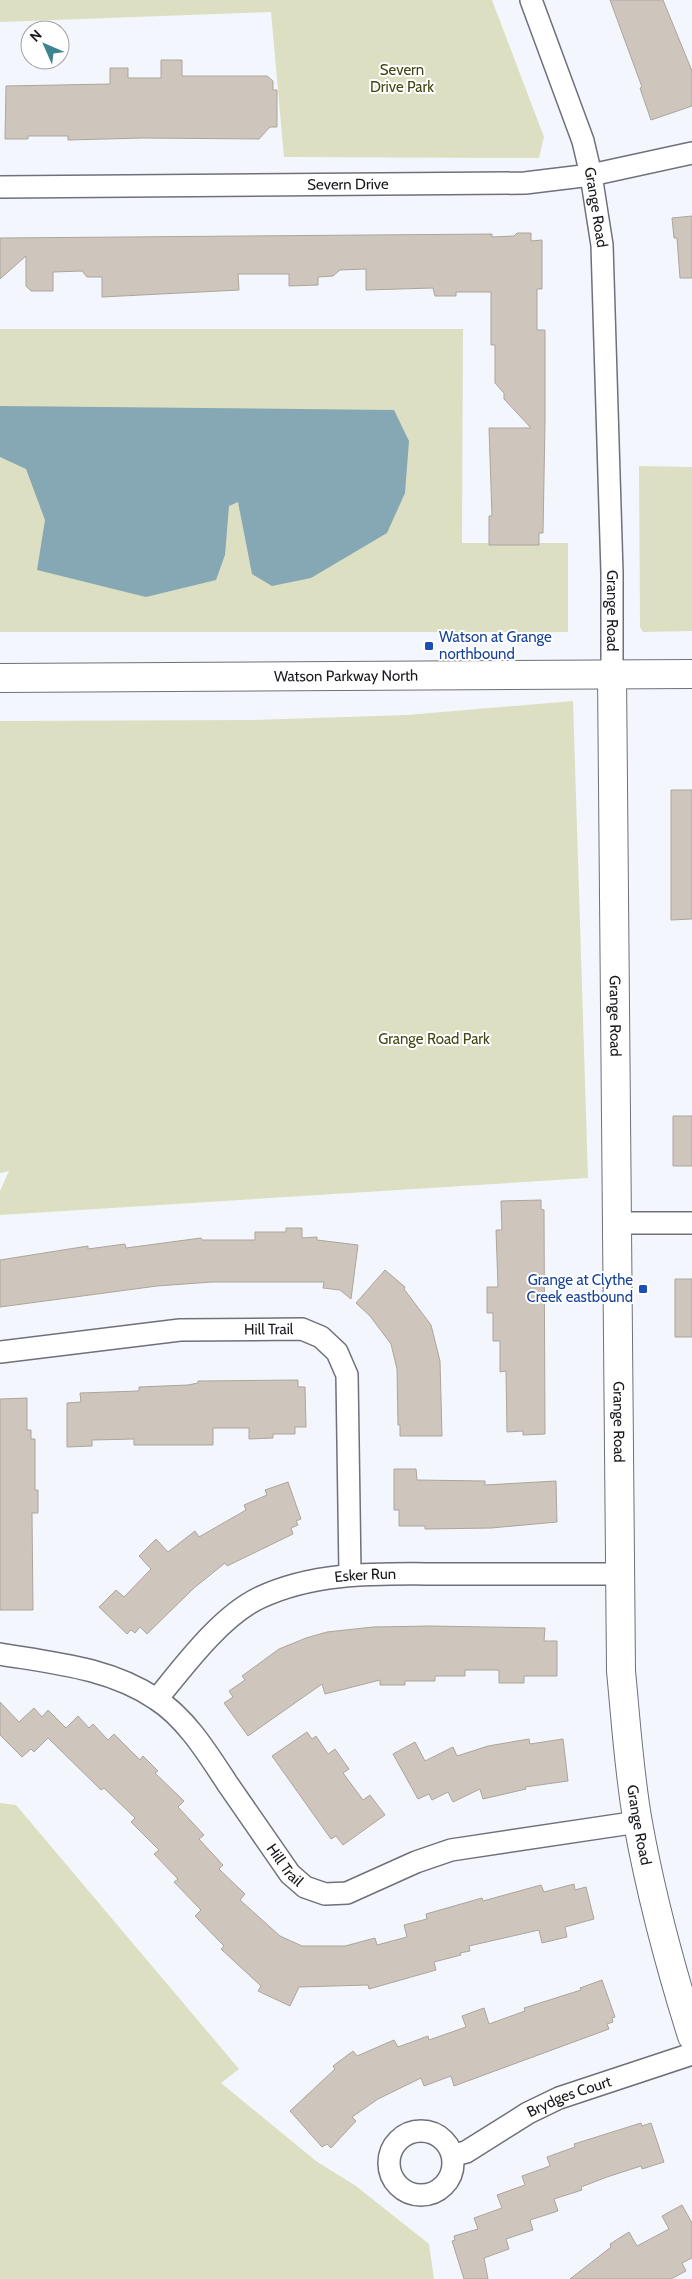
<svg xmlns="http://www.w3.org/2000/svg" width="692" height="2279" viewBox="0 0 692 2279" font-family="Cabin,sans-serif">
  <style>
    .green { fill: #dcdfc1 }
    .water { fill: #86a8b5 }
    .building { fill: #cec6bc; stroke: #aca59b }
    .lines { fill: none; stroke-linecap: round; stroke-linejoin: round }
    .minor-casing { stroke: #6e707a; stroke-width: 24 }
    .tertiary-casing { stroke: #6e707a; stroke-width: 30 }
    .secondary-casing { stroke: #6e707a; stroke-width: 30 }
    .minor { stroke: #fff; stroke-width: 21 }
    .tertiary { stroke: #fff; stroke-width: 28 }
    .secondary { stroke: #fff; stroke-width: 28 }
    .transit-dot { fill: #1a4fb4; stroke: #fff; stroke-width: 2 }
    .labels { text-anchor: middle; stroke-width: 4; stroke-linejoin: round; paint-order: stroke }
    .park-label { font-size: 15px; fill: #444713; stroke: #fff }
    .street-label { font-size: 15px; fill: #18191d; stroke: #fff }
    .transit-label { font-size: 15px; fill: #164399; stroke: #fff; text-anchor: start }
  </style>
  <rect width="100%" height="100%" fill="#f4f6fd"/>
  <path class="green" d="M 0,0 L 492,0 L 544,137 L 539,158 L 284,157 L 271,12 L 0,22 Z
    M 0,329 L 463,329 L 462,543 L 568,543 L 568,632 L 0,632 Z
    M 639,466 L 692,467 L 692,631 L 643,632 L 640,627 Z
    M 573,701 L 588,1178 L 0,1215 L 0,1191 L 9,1171 L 0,1173 L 0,721 L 252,720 L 407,715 Z
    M 0,1803 L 16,1805 L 239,2069 L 221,2083 L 316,2161 L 356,2186 L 429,2244 L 434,2279 L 0,2279 Z"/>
  <path class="water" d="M 0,406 L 394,410 L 409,441 L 405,493 L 387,533 L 311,578 L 272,586 L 252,574 L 238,502 L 229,506 L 225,555 L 216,580 L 146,597 L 37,570 L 45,520 L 26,469 L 0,457 Z"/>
  <path class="building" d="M 610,0 L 663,0 L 692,71 L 692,106 L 651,120 L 640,88 L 642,87 Z
    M 161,60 L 182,60 L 182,76 L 267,76 L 273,81 L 273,90 L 277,90 L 277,127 L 270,127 L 259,139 L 143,138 L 68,140 L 68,136 L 28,136 L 28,139 L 5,139 L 6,86 L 110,84 L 110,68 L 128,68 L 128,78 L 161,78 Z
    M 692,216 L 692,278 L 680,278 L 677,238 L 674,238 L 672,218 Z
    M 517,233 L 531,233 L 531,241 L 542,240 L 542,289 L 537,289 L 537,330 L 545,330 L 545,422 L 543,533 L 539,533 L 539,545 L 489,545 L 489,516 L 492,516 L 489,428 L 531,428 L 504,399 L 504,393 L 495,383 L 495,345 L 491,345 L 491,292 L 456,292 L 456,296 L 435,296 L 433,288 L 366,290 L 366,269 L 340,270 L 333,276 L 318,277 L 318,285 L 289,286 L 289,274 L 238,274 L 239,290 L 102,297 L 102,277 L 87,277 L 82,271 L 53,272 L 53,291 L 31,291 L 26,286 L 26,256 L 0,279 L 0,238 L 492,234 L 492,237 L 514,236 Z
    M 671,790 L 692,790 L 692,919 L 671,920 Z
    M 673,1116 L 692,1116 L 692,1166 L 673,1166 Z
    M 541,1200 L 541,1209 L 544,1210 L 545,1434 L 523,1435 L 523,1431 L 507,1432 L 506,1371 L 500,1372 L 500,1341 L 493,1341 L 493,1313 L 487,1313 L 487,1287 L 498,1287 L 496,1230 L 502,1230 L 501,1201 Z
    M 286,1228 L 302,1228 L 302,1238 L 317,1237 L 317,1240 L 358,1245 L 351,1299 L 340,1290 L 323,1288 L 324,1282 L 212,1282 L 157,1286 L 0,1307 L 0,1260 L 88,1246 L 88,1249 L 125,1244 L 126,1248 L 201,1238 L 202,1240 L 255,1240 L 255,1232 L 286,1232 Z
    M 385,1270 L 405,1287 L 404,1289 L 431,1325 L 440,1361 L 442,1436 L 400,1436 L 400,1425 L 398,1425 L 397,1369 L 391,1344 L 370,1316 L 356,1303 Z
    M 675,1279 L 692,1279 L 692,1337 L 675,1337 Z
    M 298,1380 L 298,1387 L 305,1387 L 306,1427 L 295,1427 L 295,1434 L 273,1434 L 273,1438 L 249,1439 L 249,1428 L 213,1428 L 213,1445 L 134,1445 L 134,1439 L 92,1440 L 92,1446 L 67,1447 L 67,1403 L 81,1402 L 80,1393 L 139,1391 L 139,1387 L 188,1385 L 198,1383 L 198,1381 Z
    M 27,1398 L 27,1430 L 31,1430 L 31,1439 L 35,1439 L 35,1490 L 38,1490 L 38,1513 L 32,1513 L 33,1610 L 0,1610 L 0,1399 Z
    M 394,1469 L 416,1469 L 417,1480 L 485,1481 L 485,1485 L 556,1481 L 557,1522 L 491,1528 L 425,1529 L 425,1526 L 399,1526 L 399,1510 L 394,1510 Z
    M 288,1482 L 301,1519 L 296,1521 L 298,1525 L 291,1528 L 293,1534 L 227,1566 L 225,1563 L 194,1588 L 147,1634 L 140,1627 L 135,1633 L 131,1630 L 127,1634 L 99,1607 L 116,1590 L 124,1597 L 151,1569 L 139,1556 L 156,1539 L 168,1552 L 195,1531 L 199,1537 L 246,1510 L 244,1505 L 267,1495 L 265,1490 Z
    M 430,1626 L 545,1628 L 544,1641 L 557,1641 L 557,1676 L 524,1676 L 524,1683 L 499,1683 L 499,1670 L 465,1670 L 465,1676 L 435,1676 L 435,1681 L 405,1681 L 405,1685 L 380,1685 L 380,1680 L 325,1694 L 322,1684 L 248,1736 L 224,1703 L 233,1697 L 229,1691 L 245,1680 L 242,1676 L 279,1649 L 306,1638 L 327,1632 L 373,1627 Z
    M 0,1702 L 19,1722 L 34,1708 L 42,1717 L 48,1710 L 66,1728 L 78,1716 L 89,1728 L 93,1724 L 108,1740 L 114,1734 L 140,1760 L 143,1756 L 158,1771 L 155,1773 L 184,1801 L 178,1807 L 204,1835 L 199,1839 L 223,1865 L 219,1869 L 245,1894 L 240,1900 L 280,1936 L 302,1946 L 345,1946 L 375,1938 L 377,1945 L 407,1937 L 404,1925 L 427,1919 L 426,1914 L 482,1898 L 483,1901 L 541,1885 L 544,1892 L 574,1884 L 575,1890 L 586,1887 L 594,1919 L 565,1927 L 567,1937 L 542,1943 L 539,1930 L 469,1946 L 470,1951 L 460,1953 L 461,1955 L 434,1962 L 436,1970 L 369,1989 L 368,1985 L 299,1987 L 290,2006 L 258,1991 L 261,1986 L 221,1949 L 224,1946 L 195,1916 L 201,1910 L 174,1882 L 178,1879 L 154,1854 L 159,1850 L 131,1822 L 135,1818 L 104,1788 L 101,1790 L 48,1738 L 34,1752 L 31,1749 L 22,1757 L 0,1735 Z
    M 307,1732 L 312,1739 L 316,1736 L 328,1754 L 335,1749 L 349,1769 L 343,1773 L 363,1800 L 370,1795 L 385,1815 L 343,1845 L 336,1836 L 331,1839 L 272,1756 Z
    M 529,1739 L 530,1744 L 563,1739 L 568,1781 L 525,1787 L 526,1789 L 483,1799 L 480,1789 L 453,1802 L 448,1792 L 432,1800 L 429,1794 L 418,1799 L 393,1754 L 415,1742 L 425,1761 L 453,1747 L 457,1756 L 488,1746 Z
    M 602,1980 L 615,2017 L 612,2018 L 613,2022 L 607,2024 L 609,2029 L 454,2086 L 451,2076 L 424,2086 L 421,2078 L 378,2099 L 352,2117 L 356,2121 L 331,2148 L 327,2144 L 322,2147 L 290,2111 L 335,2069 L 333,2066 L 353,2051 L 357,2056 L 394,2040 L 398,2047 L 428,2036 L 429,2040 L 466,2027 L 462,2016 L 484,2008 L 489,2024 L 525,2011 L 524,2008 L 581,1990 L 580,1988 Z
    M 641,2123 L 642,2126 L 651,2123 L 664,2162 L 642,2169 L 641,2166 L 607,2177 L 581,2187 L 582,2190 L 554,2199 L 558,2211 L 530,2220 L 533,2230 L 506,2239 L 509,2249 L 484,2258 L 488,2279 L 464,2279 L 452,2241 L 455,2240 L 454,2236 L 478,2229 L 474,2218 L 502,2208 L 497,2195 L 525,2185 L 522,2176 L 550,2166 L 547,2157 L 575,2147 L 574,2144 Z
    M 682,2205 L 692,2223 L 692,2258 L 682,2263 L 686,2271 L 671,2279 L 570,2279 L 611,2247 L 610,2244 L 629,2232 L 637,2246 L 669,2229 L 662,2216 Z"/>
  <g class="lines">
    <defs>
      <g id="minor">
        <path id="s1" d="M 531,0 L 583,141 L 591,175 L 602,245 L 612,573 L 612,674"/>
        <path id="s2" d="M 0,187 L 525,183 L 591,175 L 692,153"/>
        <path d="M 618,1223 L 692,1223"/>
        <path id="s3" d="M 0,1352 L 180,1330 L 302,1329 L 321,1337 L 337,1352 L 347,1375 L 350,1574"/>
        <path id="s4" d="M 0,1654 C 54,1663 110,1668 156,1699 C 186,1718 208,1754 227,1783 C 248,1813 269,1844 290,1874 L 305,1887 L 325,1894 L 347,1893 L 416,1862 L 451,1850 L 638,1822"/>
        <path id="s5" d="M 157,1699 C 184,1666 220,1617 259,1598 C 318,1570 384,1574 448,1574 C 505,1574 562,1574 619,1574"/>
        <circle cx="421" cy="2163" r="32"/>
        <path id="s6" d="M 454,2155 L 466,2152 L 528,2113 L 559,2098 L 692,2054"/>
      </g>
      <g id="tertiary">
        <path id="s7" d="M 612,674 L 621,1671 C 626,1722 629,1773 638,1823 C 651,1895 670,1966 692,2036"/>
      </g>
      <g id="secondary">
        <path id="s8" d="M 0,678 L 692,674"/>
      </g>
    </defs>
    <use href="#minor" class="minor-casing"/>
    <use href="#tertiary" class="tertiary-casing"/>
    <use href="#secondary" class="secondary-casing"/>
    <use href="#minor" class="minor"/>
    <use href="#tertiary" class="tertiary"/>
    <use href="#secondary" class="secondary"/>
  </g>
  <g class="transit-dot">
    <rect x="424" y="641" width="10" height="10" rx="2.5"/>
    <rect x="638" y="1284" width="10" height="10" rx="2.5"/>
  </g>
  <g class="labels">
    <g class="park-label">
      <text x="402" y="75">Severn<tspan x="402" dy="17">Drive Park</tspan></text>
      <text x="434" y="1044">Grange Road Park</text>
    </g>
    <g class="street-label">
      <text dy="5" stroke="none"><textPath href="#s2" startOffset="348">Severn Drive</textPath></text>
      <text dy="5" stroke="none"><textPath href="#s1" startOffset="218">Grange Road</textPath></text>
      <text dy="5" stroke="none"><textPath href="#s1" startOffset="622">Grange Road</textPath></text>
      <text dy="5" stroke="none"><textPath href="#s8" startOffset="346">Watson Parkway North</textPath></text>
      <text dy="5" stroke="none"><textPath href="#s7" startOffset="342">Grange Road</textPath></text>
      <text dy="5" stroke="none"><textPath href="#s3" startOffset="270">Hill Trail</textPath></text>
      <text dy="5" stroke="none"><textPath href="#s7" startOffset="748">Grange Road</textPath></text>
      <text dy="5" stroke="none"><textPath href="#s5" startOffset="254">Esker Run</textPath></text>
      <text dy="5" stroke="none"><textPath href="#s7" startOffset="1152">Grange Road</textPath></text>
      <text dy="5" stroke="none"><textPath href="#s4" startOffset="375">Hill Trail</textPath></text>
      <text dy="5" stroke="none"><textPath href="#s6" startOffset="130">Brydges Court</textPath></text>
    </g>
    <g class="transit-label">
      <text x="439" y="642">Watson at Grange<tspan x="439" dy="17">northbound</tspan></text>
      <text x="633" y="1285" text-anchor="end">Grange at Clythe<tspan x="633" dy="17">Creek eastbound</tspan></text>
    </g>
  </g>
  <g transform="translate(45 45) rotate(315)"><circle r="24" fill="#ffffff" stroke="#a3a3a5"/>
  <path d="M0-4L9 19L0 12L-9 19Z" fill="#3e848f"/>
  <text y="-8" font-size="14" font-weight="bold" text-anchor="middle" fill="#18191d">N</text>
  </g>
</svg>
